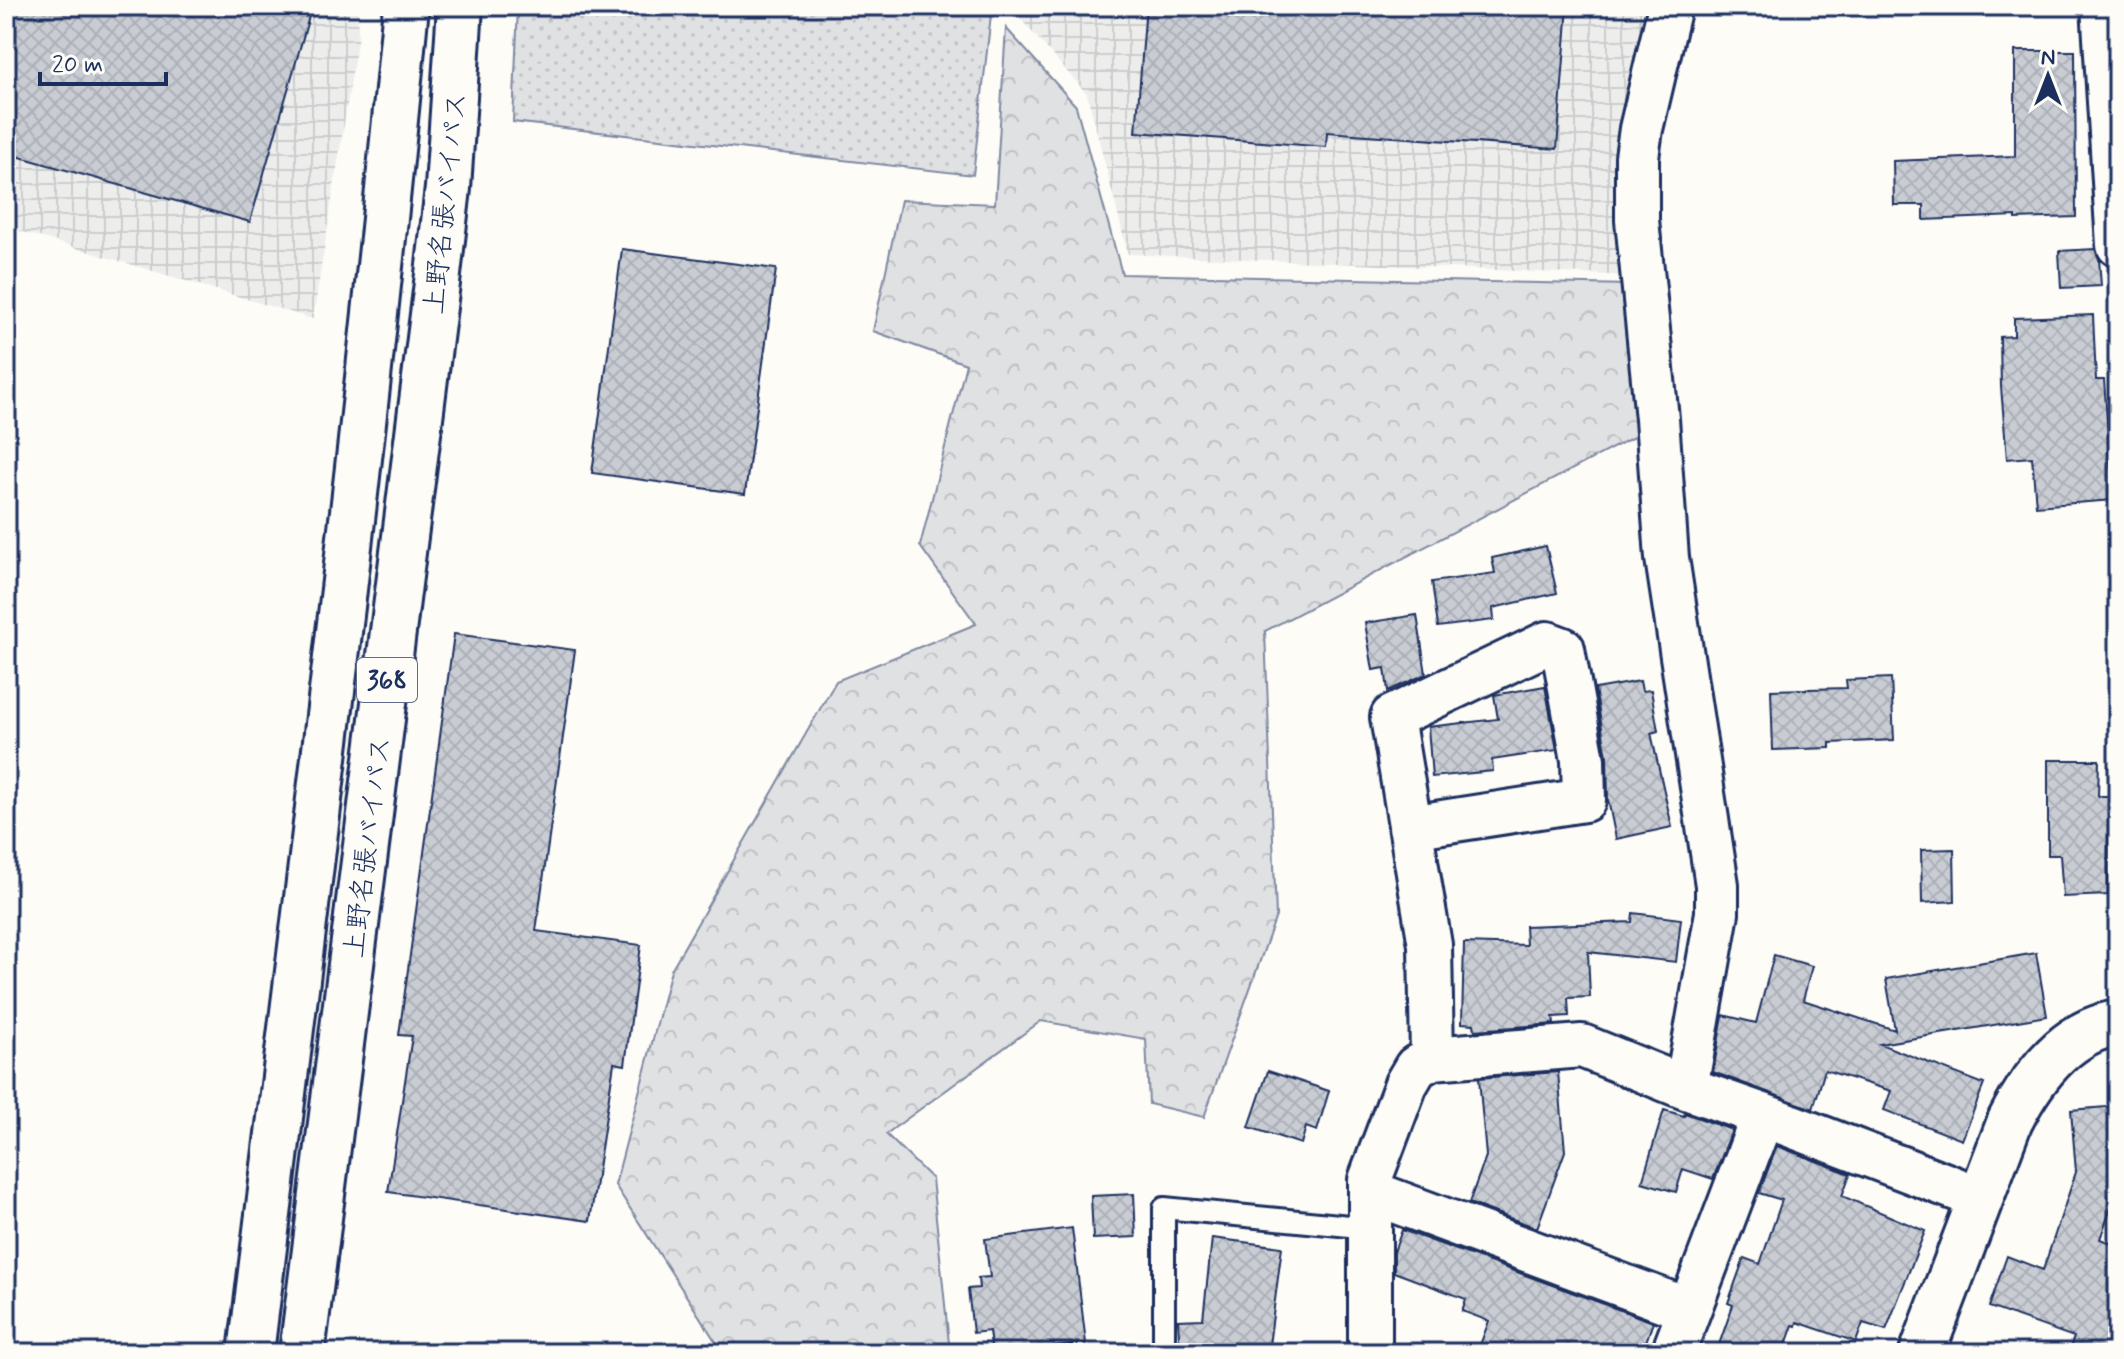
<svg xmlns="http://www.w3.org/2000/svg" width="2124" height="1359" viewBox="0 0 2124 1359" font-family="Mynerve,'Klee One',sans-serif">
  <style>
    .industrial { fill: url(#industrial-grid) }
    .green { fill: url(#green-dots); stroke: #7e88a0; stroke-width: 2 }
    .forest { fill: url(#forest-crowns); stroke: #7e88a0; stroke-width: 2 }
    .building { fill: url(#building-cross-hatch); stroke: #1b2f5e; stroke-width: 2 }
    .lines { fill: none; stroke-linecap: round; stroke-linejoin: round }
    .lane-casing { stroke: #1b2f5e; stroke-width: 26 }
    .street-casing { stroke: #1b2f5e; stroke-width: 48 }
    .secondary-casing { stroke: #1b2f5e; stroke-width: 50 }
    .highway-casing { stroke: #1b2f5e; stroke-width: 50 }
    .lane { stroke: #fdfcf7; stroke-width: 20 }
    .street { stroke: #fdfcf7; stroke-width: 42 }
    .secondary { stroke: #fdfcf7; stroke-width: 44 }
    .highway { stroke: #fdfcf7; stroke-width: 44 }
    .labels { text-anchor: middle; stroke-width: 6; stroke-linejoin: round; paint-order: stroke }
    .shield { fill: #fdfcf7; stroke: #5f6c8c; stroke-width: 2 }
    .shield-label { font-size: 26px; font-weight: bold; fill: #1b2f5e }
    .street-label { font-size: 28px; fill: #1b2f5e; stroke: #fdfcf7 }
  </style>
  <defs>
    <pattern id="industrial-grid" width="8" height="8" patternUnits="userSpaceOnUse" patternTransform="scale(2)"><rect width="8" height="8" fill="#edeeec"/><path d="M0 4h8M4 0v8" fill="none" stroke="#cbcccd"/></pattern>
    <pattern id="green-dots" width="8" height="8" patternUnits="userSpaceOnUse" patternTransform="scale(2)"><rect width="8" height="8" fill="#e0e1e3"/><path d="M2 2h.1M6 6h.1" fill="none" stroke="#c0c1c5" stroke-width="1.8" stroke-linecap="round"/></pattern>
    <pattern id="forest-crowns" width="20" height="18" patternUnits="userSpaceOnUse" patternTransform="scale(2)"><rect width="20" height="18" fill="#e0e1e3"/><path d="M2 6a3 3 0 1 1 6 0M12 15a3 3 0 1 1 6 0" fill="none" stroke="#c0c1c5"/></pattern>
    <pattern id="building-cross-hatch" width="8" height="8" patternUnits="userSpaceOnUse" patternTransform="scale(2)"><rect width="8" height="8" fill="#c9ccd3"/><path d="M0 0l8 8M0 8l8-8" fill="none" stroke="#acb0b8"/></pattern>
  </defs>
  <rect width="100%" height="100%" fill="#fdfcf7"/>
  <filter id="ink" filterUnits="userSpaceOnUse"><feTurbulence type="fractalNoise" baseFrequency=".0125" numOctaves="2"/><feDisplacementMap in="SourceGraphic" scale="16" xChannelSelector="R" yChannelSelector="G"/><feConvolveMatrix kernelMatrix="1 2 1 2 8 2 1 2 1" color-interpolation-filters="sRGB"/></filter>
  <g filter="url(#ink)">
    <path class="industrial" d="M 6,6 L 358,6 L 358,36 L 313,319 L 6,227 Z
      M 1009,6 L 1658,6 L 1630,276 L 1128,254 L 1087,94 Z"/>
    <path class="green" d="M 518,6 L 992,6 L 973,175 L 513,122 Z"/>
    <path class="forest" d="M 1006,28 L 1076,106 L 1122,274 L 1631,285 L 1645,431 L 1265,631 L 1276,916 L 1204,1117 L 1149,1104 L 1146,1039 L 1041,1021 L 886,1134 L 932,1179 L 950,1353 L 723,1353 L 615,1185 L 671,970 L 836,681 L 976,624 L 920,546 L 966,364 L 873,331 L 901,200 L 995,204 Z"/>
    <path class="building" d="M 6,6 L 312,6 L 250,222 L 6,153 Z
      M 1146,6 L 1568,6 L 1557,149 L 1327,132 L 1326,147 L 1136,132 Z
      M 2015,51 L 2075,51 L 2076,217 L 2016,219 L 2016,216 L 1924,220 L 1924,205 L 1894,205 L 1893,161 L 2015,156 Z
      M 622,249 L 776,269 L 745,494 L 592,473 Z
      M 2095,249 L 2099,259 L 2101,286 L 2061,288 L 2059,251 Z
      M 2093,315 L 2096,380 L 2104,380 L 2113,500 L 2036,506 L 2032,457 L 2007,459 L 2001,387 L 2000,337 L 2014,336 L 2014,318 Z
      M 1546,546 L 1557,593 L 1493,608 L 1494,620 L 1438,627 L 1432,582 L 1495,573 L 1492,558 Z
      M 1417,615 L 1426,674 L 1388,691 L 1385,668 L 1373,670 L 1365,623 Z
      M 454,634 L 575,650 L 536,931 L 641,945 L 625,1065 L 614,1063 L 590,1221 L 388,1192 L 412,1036 L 399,1035 Z
      M 1891,678 L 1894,740 L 1830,743 L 1830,748 L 1773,750 L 1771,690 L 1847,688 L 1846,680 Z
      M 1640,681 L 1642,691 L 1651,690 L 1658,731 L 1651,733 L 1672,827 L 1616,839 L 1608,800 L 1607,756 L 1595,689 Z
      M 1545,686 L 1557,750 L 1492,760 L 1493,771 L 1432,777 L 1428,727 L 1498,719 L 1494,695 Z
      M 2048,760 L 2099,760 L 2098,796 L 2109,796 L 2108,895 L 2063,897 L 2060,855 L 2048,855 Z
      M 1954,849 L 1955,901 L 1922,903 L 1921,850 Z
      M 1633,913 L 1681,919 L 1676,962 L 1588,952 L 1590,997 L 1568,998 L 1569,1016 L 1553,1017 L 1554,1024 L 1475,1030 L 1474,1024 L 1462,1023 L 1464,943 L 1526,945 L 1525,926 L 1632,922 Z
      M 2036,953 L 2047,1016 L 1880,1044 L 1984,1084 L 1962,1140 L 1884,1110 L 1891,1091 L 1825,1070 L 1813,1109 L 1713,1072 L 1723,1015 L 1756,1023 L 1774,955 L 1812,966 L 1803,1000 L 1895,1030 L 1886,979 Z
      M 1268,1071 L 1329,1091 L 1317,1131 L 1306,1127 L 1301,1144 L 1249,1127 Z
      M 1558,1072 L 1565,1151 L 1537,1228 L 1469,1203 L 1486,1156 L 1479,1078 Z
      M 2118,1106 L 2118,1188 L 2100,1239 L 2118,1246 L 2118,1353 L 2068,1353 L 2074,1337 L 1989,1307 L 2007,1256 L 2043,1270 L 2076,1172 L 2071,1110 Z
      M 1664,1110 L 1684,1116 L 1685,1113 L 1732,1130 L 1713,1179 L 1683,1169 L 1676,1192 L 1642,1182 Z
      M 1777,1146 L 1850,1174 L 1842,1196 L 1925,1231 L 1886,1330 L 1863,1323 L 1856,1342 L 1797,1322 L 1796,1326 L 1793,1325 L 1783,1353 L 1716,1353 L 1733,1305 L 1728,1303 L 1744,1258 L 1760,1264 L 1782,1200 L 1759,1193 Z
      M 1134,1194 L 1136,1237 L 1093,1239 L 1091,1196 Z
      M 1072,1228 L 1086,1343 L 992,1353 L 989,1331 L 973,1333 L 968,1289 L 979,1288 L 978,1278 L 990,1277 L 985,1239 Z
      M 1402,1230 L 1653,1322 L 1642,1353 L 1477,1353 L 1489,1321 L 1462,1311 L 1466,1299 L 1394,1272 L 1394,1252 Z
      M 1212,1238 L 1282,1247 L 1268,1353 L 1180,1353 L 1178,1320 L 1203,1319 Z"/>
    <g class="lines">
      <defs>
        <path id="lane" d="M 1164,1353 L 1164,1208 L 1370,1228"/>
        <path id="street" d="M 1670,6 L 1641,129 L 1637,157 L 1637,220 L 1657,419 L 1667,558 L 1717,885 L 1717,913 L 1686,1088
          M 2103,6 L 2118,245
          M 1410,827 L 1584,800 L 1583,760 L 1563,649 L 1547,643 L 1392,717 L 1430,945 L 1432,1058
          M 1370,1192 L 1370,1180 L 1406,1084 L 1416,1067 L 1432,1058 L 1582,1046 L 1686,1088 L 1763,1115
          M 1370,1353 L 1370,1192 L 1689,1310
          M 1673,1353 L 1763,1115 L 1980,1198"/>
        <path id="secondary" d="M 1922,1353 L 2010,1121 C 2032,1078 2066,1030 2118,1023"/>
        <path id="highway" d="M 251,1353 C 306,904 364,456 406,6
          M 302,1353 L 437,283 L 448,188 L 460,6"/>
      </defs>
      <use href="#lane" class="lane-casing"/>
      <use href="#street" class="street-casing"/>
      <use href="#secondary" class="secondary-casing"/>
      <use href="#highway" class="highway-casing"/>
      <use href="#lane" class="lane"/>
      <use href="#street" class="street"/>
      <use href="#secondary" class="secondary"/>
      <use href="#highway" class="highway"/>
    </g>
  </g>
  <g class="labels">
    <rect class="shield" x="357" y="658" width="60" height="44" rx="6"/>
    <g class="shield-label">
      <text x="387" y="689">368</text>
    </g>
    <g class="street-label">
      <text transform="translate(444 203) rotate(-84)" y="10">上野名張バイパス</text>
      <text transform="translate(366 847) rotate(-83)" y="10">上野名張バイパス</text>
    </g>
  </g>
  <rect width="2124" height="1359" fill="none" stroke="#fdfcf7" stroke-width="32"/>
  <rect x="16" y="16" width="2092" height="1327" fill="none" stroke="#1b2f5e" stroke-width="3" filter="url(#ink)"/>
  <g transform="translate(2048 76)" stroke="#fdfcf7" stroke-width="6" paint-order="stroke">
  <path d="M0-6L14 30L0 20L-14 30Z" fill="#1b2f5e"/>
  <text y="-12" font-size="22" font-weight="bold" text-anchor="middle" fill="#1b2f5e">N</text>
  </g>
  <path d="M40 72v12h126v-12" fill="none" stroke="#1b2f5e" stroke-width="4"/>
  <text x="52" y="72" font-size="24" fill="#1b2f5e" stroke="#fdfcf7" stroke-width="6" paint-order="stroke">20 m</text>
</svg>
